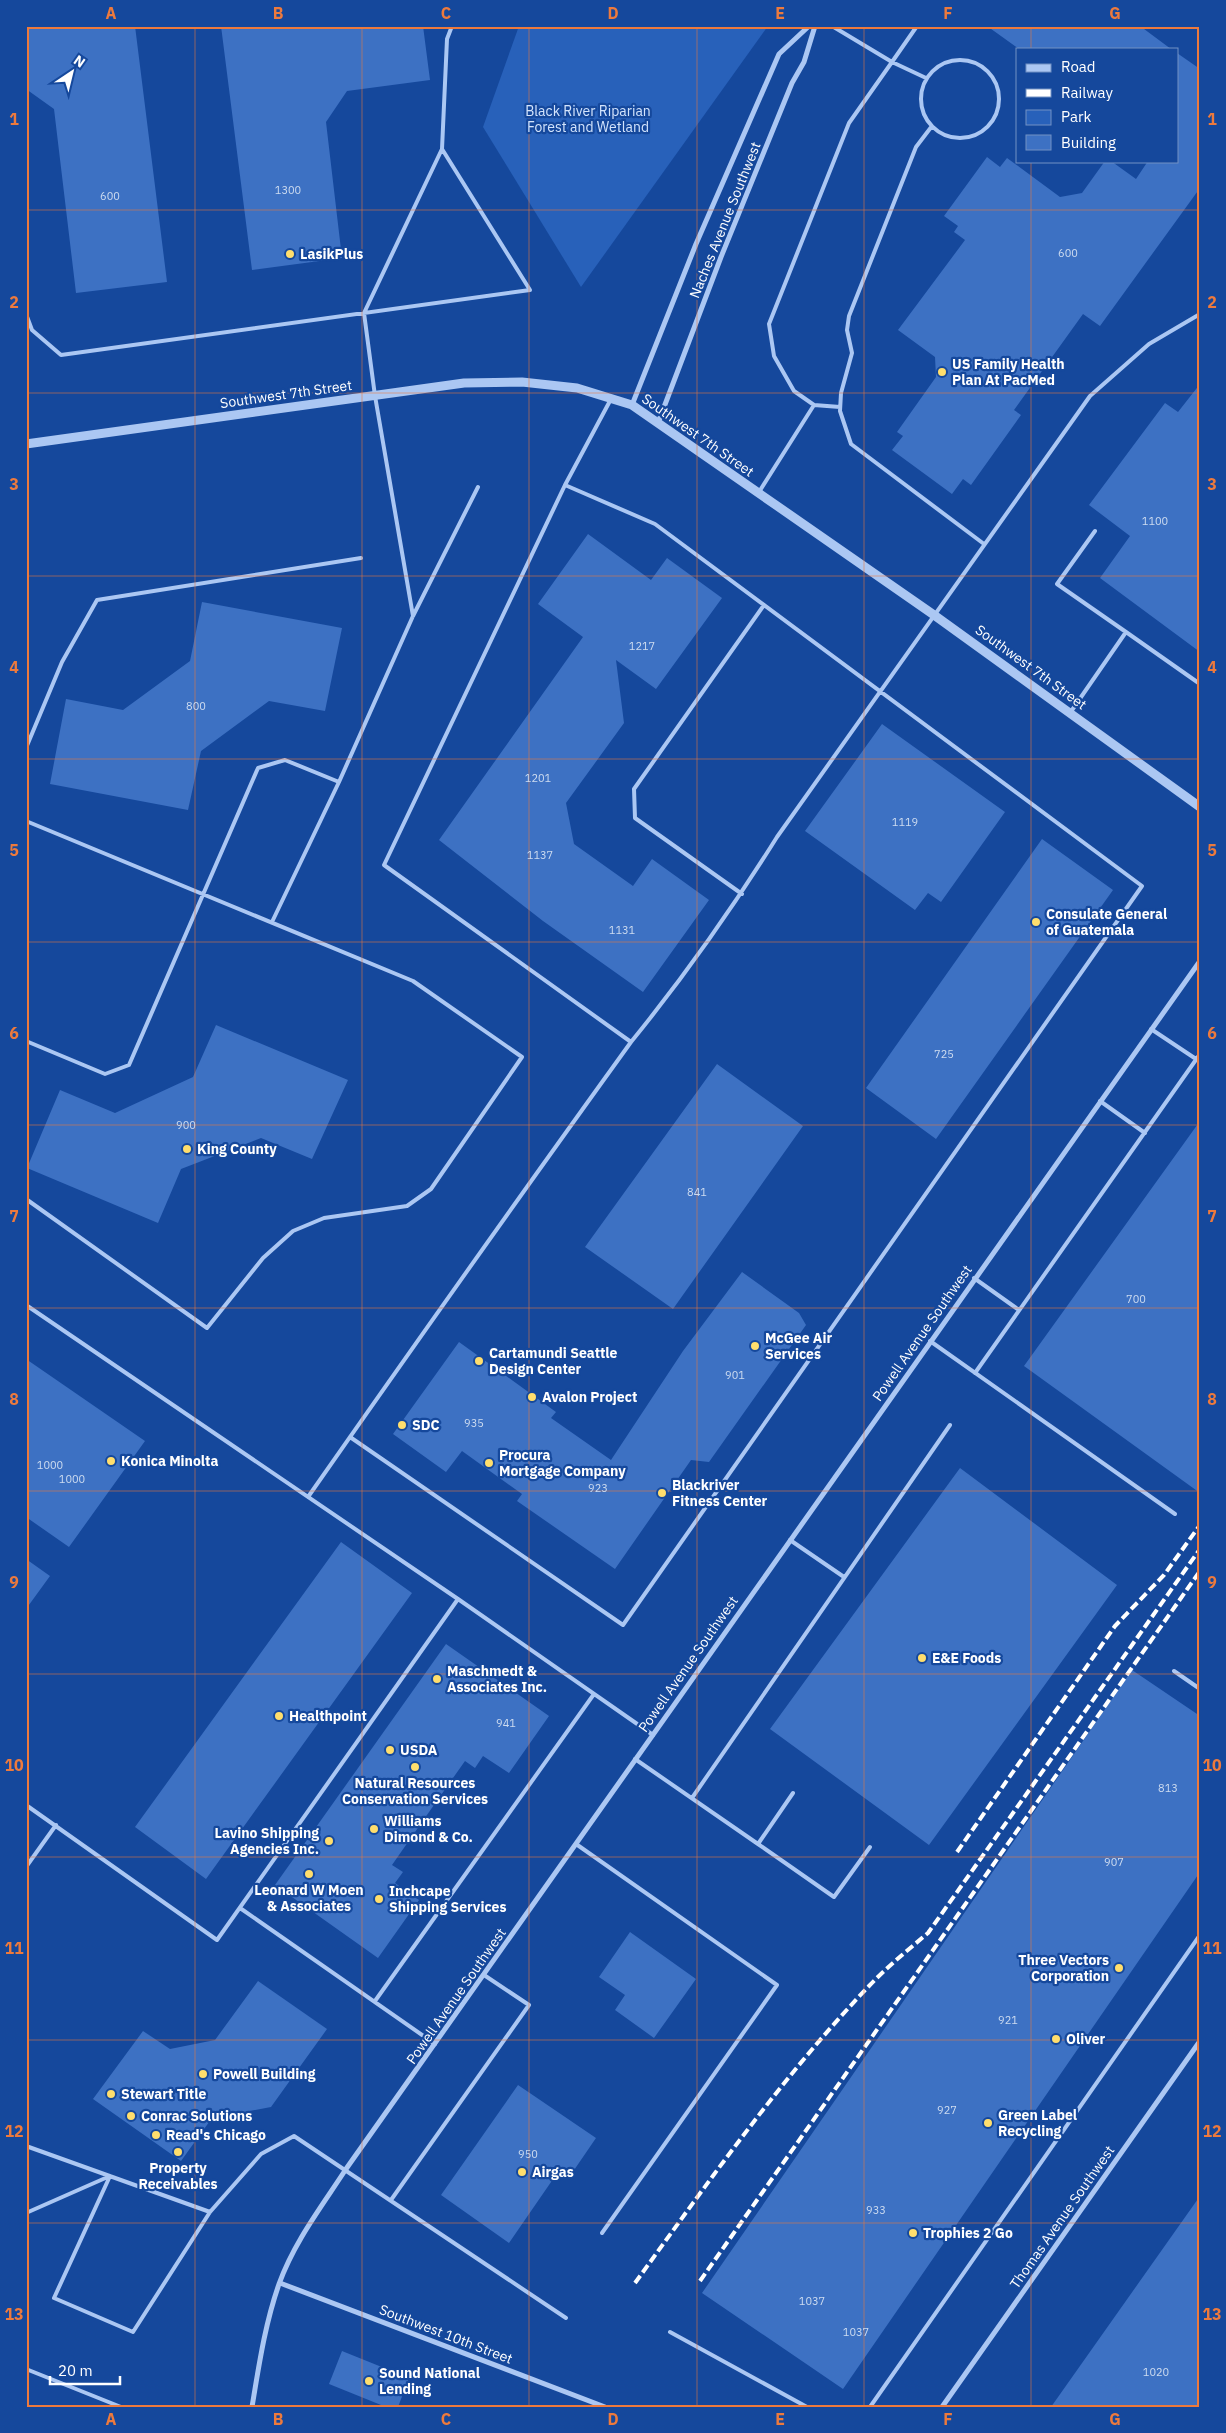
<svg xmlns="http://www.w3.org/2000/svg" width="1226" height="2433" viewBox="0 0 1226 2433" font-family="'IBM Plex Sans',sans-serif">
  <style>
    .green { fill: #2861ba }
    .building { fill: #3d71c3 }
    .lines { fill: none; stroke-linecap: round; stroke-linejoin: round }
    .service { stroke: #abc7f3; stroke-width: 4 }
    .minor { stroke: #abc7f3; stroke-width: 5 }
    .tertiary { stroke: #abc7f3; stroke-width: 9 }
    .rail { stroke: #fff; stroke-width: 4; stroke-dasharray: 9 4; stroke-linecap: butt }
    .grid { fill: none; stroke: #ed7a3d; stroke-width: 1; stroke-opacity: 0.55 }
    .poi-dot { fill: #ffde6d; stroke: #15489c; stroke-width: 2 }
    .labels { text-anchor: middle; stroke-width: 4.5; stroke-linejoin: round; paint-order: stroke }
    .number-label { font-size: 11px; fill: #cedcf0 }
    .park-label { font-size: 14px; fill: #d3e4fd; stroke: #15489c }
    .street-label { font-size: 14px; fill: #fff; stroke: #15489c }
    .poi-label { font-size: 14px; font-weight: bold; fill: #fff; stroke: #15489c; text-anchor: start }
    .neatline { fill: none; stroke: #ed7a3d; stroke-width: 2 }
    .grid-label { font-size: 16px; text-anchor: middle; font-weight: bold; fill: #ed7a3d }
  </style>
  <rect width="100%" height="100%" fill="#15489c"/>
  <path class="green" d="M 519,26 L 768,26 L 581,287 L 483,127 Z"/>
  <path class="building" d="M 26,26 L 135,26 L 167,282 L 76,293 L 54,109 L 26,89 Z
    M 221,26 L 423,26 L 430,80 L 347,91 L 326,122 L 342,258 L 252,270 Z
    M 987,26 L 1140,26 L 1171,49 L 1019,49 Z
    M 1177,53 L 1200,69 L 1200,188 L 1100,326 L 1083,314 L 1014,410 L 1021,415 L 971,485 L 963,479 L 952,494 L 892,450 L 903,436 L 897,432 L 936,377 L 935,357 L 898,330 L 965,240 L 954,232 L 958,226 L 944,216 L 987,157 L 1000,167 L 1007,158 L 1060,197 L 1082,193 L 1105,161 L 1111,161 L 1136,179 L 1148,161 L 1177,161 Z
    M 1200,384 L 1200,652 L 1100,578 L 1130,536 L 1089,505 L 1165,403 L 1178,412 Z
    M 588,534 L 651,580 L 667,558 L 722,598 L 656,689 L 616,660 L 624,723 L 566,803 L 574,844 L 633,886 L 652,859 L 709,900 L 643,992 L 543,921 L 439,840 L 583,637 L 538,604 Z
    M 202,602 L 342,628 L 325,711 L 269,701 L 201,751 L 188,810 L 50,784 L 66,699 L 123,710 L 190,661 Z
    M 882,724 L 1005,812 L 941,902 L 928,893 L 915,910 L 805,831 Z
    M 1042,839 L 1113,890 L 936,1139 L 866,1088 Z
    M 216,1025 L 348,1080 L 312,1159 L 261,1138 L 181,1169 L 158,1223 L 27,1168 L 60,1090 L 115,1113 L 193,1077 Z
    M 717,1064 L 803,1126 L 673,1309 L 585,1247 Z
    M 1200,1121 L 1200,1493 L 1024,1366 Z
    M 742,1272 L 799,1313 L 806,1325 L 709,1462 L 691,1460 L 615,1569 L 517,1501 L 522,1494 L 462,1451 L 446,1472 L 393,1434 L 459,1342 L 556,1412 L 551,1418 L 611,1460 L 683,1351 Z
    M 26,1359 L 145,1441 L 69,1547 L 26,1517 Z
    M 960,1468 L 1117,1585 L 929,1845 L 770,1729 Z
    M 341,1542 L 412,1593 L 206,1879 L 135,1827 Z
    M 26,1559 L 50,1576 L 26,1609 Z
    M 446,1644 L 549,1716 L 509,1773 L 483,1756 L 475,1768 L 465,1761 L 422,1822 L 392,1865 L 403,1872 L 395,1883 L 419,1900 L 378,1958 L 275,1885 Z
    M 1132,1670 L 1200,1716 L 1200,1872 L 843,2389 L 702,2293 Z
    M 630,1932 L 696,1979 L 654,2038 L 615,2010 L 625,1995 L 599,1977 Z
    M 258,1981 L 327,2029 L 271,2107 L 212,2118 L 181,2161 L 93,2099 L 143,2031 L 170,2049 L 215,2040 Z
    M 518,2085 L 596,2138 L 570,2176 L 560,2169 L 509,2243 L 441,2195 Z
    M 1200,2196 L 1200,2407 L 1051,2407 Z
    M 342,2351 L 409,2378 L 398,2407 L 386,2407 L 329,2384 Z"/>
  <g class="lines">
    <path class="service" d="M 832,26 L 892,62 L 917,26
      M921 99a39 39 0 1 1 78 0a39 39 0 1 1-78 0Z
      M 932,126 L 916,147 L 849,316 L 847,330 L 852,353 L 841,393 L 840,411 L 851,444 L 984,544
      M 26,314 L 32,330 L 61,355 L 530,290 L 442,149 L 447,39 L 452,26
      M 840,407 L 814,405 L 794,391 L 774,356 L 769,324 L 849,123 L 892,62 L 926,78
      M 565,485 L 611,399
      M 759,492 L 814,405
      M 1095,531 L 1057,584 L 1126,632
      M 413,616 L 375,396 L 364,313 L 442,149
      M 1070,713 L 1126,632 L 1200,684
      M 26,748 L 62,662 L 97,600 L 361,558
      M 26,821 L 413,981 L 522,1057 L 431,1189 L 407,1206 L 324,1218 L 293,1231 L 263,1258 L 207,1328 L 26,1199
      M 742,894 L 635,818 L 634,789 L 764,605
      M 272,922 L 339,782 L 413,616 L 478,487
      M 1151,1029 L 1196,1059
      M 26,1041 L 105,1074 L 129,1065 L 258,768 L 285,760 L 339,782
      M 631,1042 C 684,977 732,909 777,837 L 1090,396 L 1149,344 L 1200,314
      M 1100,1101 L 1145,1133
      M 974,1278 L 1019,1310
      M 26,1305 L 458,1599 L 217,1940 L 26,1805
      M 930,1341 L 1175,1514
      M 975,1373 L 1200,1054
      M 308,1497 C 415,1344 522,1193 631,1042 L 384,865 L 565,485 L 655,524 L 1142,886 L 623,1625 L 350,1437
      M 790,1540 L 844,1577
      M 458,1599 L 653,1735
      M 1174,1671 L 1200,1689
      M 635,1759 L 758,1844 L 793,1793
      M 692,1798 L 950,1425
      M 576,1844 L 777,1985 L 602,2233
      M 758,1844 L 834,1897 L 870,1847
      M 26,1867 L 56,1825
      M 240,1908 L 435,2044
      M 375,2001 L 594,1694
      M 26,2146 L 210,2212
      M 110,2176 L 54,2298 L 133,2332 L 210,2212 L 261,2154 L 294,2136 L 566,2318
      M 391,2200 L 529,2005 L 484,1975
      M 26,2213 L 110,2176
      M 670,2332 L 807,2407
      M 26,2369 L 121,2407
      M 870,2407 L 1200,1935"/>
    <path class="minor" d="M 632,405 L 696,244 L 779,54 L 809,26
      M 658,423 L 721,257 L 792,83 L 804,62 L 815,26
      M 280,2283 L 605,2407
      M 252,2407 C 259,2365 265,2324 279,2284 C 294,2242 322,2206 346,2169 L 1200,961
      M 942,2407 L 1200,2041"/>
    <path class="tertiary" d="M 26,444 L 464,383 L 522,382 L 577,388 L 632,405 L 934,615 L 1200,807"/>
    <path class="rail" d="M 957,1852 L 1115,1626 L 1164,1575 L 1200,1525
      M 700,2281 L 1200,1571
      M 635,2283 C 709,2181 782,2077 869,1986 C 887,1967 908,1950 928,1933 L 1200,1549"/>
  </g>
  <path class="grid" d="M 195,26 L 195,2407M 362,26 L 362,2407M 529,26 L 529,2407M 697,26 L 697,2407M 864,26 L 864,2407M 1031,26 L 1031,49M 1031,161 L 1031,2407M 26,210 L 1200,210M 26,393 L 1200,393M 26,576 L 1200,576M 26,759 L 1200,759M 26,942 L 1200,942M 26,1125 L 1200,1125M 26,1308 L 1200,1308M 26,1491 L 1200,1491M 26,1674 L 1200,1674M 26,1857 L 1200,1857M 26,2040 L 1200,2040M 26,2223 L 1200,2223"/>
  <g class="poi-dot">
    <circle cx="290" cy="254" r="5"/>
    <circle cx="942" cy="372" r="5"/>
    <circle cx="1036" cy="922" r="5"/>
    <circle cx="187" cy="1149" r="5"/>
    <circle cx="755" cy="1346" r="5"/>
    <circle cx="479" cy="1361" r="5"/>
    <circle cx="532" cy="1397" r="5"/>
    <circle cx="402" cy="1425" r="5"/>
    <circle cx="111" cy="1461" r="5"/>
    <circle cx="489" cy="1463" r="5"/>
    <circle cx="662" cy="1493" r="5"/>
    <circle cx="922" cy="1658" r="5"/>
    <circle cx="437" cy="1679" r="5"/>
    <circle cx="279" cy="1716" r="5"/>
    <circle cx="390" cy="1750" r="5"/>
    <circle cx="415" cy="1767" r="5"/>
    <circle cx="374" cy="1829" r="5"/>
    <circle cx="329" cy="1841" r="5"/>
    <circle cx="309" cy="1874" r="5"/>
    <circle cx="379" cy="1899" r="5"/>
    <circle cx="1119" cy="1968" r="5"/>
    <circle cx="1056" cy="2039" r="5"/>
    <circle cx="203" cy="2074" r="5"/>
    <circle cx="111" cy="2094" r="5"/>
    <circle cx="131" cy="2116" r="5"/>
    <circle cx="988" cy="2123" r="5"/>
    <circle cx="156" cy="2135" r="5"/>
    <circle cx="178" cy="2152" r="5"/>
    <circle cx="522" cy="2172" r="5"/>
    <circle cx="913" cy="2233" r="5"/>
    <circle cx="369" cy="2381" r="5"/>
  </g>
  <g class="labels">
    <g class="number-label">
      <text x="288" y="194">1300</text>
      <text x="110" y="200">600</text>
      <text x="1068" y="257">600</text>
      <text x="1155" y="525">1100</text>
      <text x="642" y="650">1217</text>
      <text x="196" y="710">800</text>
      <text x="538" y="782">1201</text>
      <text x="905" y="826">1119</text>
      <text x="540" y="859">1137</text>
      <text x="622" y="934">1131</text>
      <text x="944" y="1058">725</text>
      <text x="186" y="1129">900</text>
      <text x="697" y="1196">841</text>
      <text x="1136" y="1303">700</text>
      <text x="735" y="1379">901</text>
      <text x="474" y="1427">935</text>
      <text x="50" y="1469">1000</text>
      <text x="72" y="1483">1000</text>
      <text x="598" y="1492">923</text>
      <text x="506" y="1727">941</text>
      <text x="1168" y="1792">813</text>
      <text x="1114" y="1866">907</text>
      <text x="1008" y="2024">921</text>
      <text x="947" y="2114">927</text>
      <text x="528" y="2158">950</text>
      <text x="876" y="2214">933</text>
      <text x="812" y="2305">1037</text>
      <text x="856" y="2336">1037</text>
      <text x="1156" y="2376">1020</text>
    </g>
    <g class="park-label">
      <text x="588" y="116">Black River Riparian<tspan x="588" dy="16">Forest and Wetland</tspan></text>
    </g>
    <g class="street-label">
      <text transform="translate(725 220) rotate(-68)" y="5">Naches Avenue Southwest</text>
      <text transform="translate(286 394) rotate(-8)" y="5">Southwest 7th Street</text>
      <text transform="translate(698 435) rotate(35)" y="5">Southwest 7th Street</text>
      <text transform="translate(1031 667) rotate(36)" y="5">Southwest 7th Street</text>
      <text transform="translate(922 1333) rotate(-55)" y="5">Powell Avenue Southwest</text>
      <text transform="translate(688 1664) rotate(-55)" y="5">Powell Avenue Southwest</text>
      <text transform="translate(456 1996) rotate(-55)" y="5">Powell Avenue Southwest</text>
      <text transform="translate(1062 2217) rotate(-55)" y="5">Thomas Avenue Southwest</text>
      <text transform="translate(446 2334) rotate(21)" y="5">Southwest 10th Street</text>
    </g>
    <g class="poi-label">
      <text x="300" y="259">LasikPlus</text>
      <text x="952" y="369">US Family Health<tspan x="952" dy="16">Plan At PacMed</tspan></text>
      <text x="1046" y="919">Consulate General<tspan x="1046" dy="16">of Guatemala</tspan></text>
      <text x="197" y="1154">King County</text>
      <text x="765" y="1343">McGee Air<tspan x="765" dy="16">Services</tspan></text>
      <text x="489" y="1358">Cartamundi Seattle<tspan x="489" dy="16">Design Center</tspan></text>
      <text x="542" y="1402">Avalon Project</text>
      <text x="412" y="1430">SDC</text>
      <text x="499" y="1460">Procura<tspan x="499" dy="16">Mortgage Company</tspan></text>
      <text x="121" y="1466">Konica Minolta</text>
      <text x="672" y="1490">Blackriver<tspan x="672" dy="16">Fitness Center</tspan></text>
      <text x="932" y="1663">E&amp;E Foods</text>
      <text x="447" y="1676">Maschmedt &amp;<tspan x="447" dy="16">Associates Inc.</tspan></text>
      <text x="289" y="1721">Healthpoint</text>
      <text x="400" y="1755">USDA</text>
      <text x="415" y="1788" text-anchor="middle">Natural Resources<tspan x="415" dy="16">Conservation Services</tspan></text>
      <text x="384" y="1826">Williams<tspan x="384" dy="16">Dimond &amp; Co.</tspan></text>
      <text x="319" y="1838" text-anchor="end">Lavino Shipping<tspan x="319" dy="16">Agencies Inc.</tspan></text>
      <text x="309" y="1895" text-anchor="middle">Leonard W Moen<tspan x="309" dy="16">&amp; Associates</tspan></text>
      <text x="389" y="1896">Inchcape<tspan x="389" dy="16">Shipping Services</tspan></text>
      <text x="1109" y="1965" text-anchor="end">Three Vectors<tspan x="1109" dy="16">Corporation</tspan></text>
      <text x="1066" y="2044">Oliver</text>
      <text x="213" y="2079">Powell Building</text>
      <text x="121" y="2099">Stewart Title</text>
      <text x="998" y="2120">Green Label<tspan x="998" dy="16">Recycling</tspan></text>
      <text x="141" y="2121">Conrac Solutions</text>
      <text x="166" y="2140">Read's Chicago</text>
      <text x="178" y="2173" text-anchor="middle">Property<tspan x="178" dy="16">Receivables</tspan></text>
      <text x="532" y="2177">Airgas</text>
      <text x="923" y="2238">Trophies 2 Go</text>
      <text x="379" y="2378">Sound National<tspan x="379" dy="16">Lending</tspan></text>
    </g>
  </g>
  <rect width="1226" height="2433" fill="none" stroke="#15489c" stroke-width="55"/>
  <rect x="1016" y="48" width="162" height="115" fill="#15489c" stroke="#7391c4"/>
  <rect x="1026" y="64" width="25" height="8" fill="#abc7f3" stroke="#7391c4"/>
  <text x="1061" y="72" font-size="15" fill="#ffffff">Road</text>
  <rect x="1026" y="89" width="25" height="8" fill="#ffffff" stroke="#7391c4"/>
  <text x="1061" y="98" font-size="15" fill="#ffffff">Railway</text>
  <rect x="1026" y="110" width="25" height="15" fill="#2861ba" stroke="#7391c4"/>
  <text x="1061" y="122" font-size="15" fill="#ffffff">Park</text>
  <rect x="1026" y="135" width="25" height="15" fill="#3d71c3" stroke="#7391c4"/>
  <text x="1061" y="148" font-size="15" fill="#ffffff">Building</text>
  <g transform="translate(72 72) rotate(35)" stroke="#15489c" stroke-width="4" paint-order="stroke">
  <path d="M0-4L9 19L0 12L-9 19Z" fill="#ffffff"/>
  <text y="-8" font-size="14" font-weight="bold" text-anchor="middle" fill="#ffffff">N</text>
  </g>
  <path d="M50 2376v8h70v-8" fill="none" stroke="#ffffff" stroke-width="2.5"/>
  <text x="58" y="2376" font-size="15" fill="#ffffff" stroke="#15489c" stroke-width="4" paint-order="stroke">20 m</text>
  <rect x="28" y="28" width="1170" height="2378" class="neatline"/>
  <g class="grid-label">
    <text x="111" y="19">A</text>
    <text x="278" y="19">B</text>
    <text x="446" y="19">C</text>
    <text x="613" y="19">D</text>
    <text x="780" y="19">E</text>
    <text x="948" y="19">F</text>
    <text x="1115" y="19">G</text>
    <text x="14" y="125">1</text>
    <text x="1212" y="125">1</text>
    <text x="14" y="308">2</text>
    <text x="1212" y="308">2</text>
    <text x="14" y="490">3</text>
    <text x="1212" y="490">3</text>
    <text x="14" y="673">4</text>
    <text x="1212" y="673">4</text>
    <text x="14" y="856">5</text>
    <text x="1212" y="856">5</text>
    <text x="14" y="1039">6</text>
    <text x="1212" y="1039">6</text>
    <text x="14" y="1222">7</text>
    <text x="1212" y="1222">7</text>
    <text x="14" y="1405">8</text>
    <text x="1212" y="1405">8</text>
    <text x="14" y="1588">9</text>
    <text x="1212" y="1588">9</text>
    <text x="14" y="1771">10</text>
    <text x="1212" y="1771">10</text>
    <text x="14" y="1954">11</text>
    <text x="1212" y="1954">11</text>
    <text x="14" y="2137">12</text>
    <text x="1212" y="2137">12</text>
    <text x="14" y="2320">13</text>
    <text x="1212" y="2320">13</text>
    <text x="111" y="2425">A</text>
    <text x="278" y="2425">B</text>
    <text x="446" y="2425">C</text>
    <text x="613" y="2425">D</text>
    <text x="780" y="2425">E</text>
    <text x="948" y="2425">F</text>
    <text x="1115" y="2425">G</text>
  </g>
</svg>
